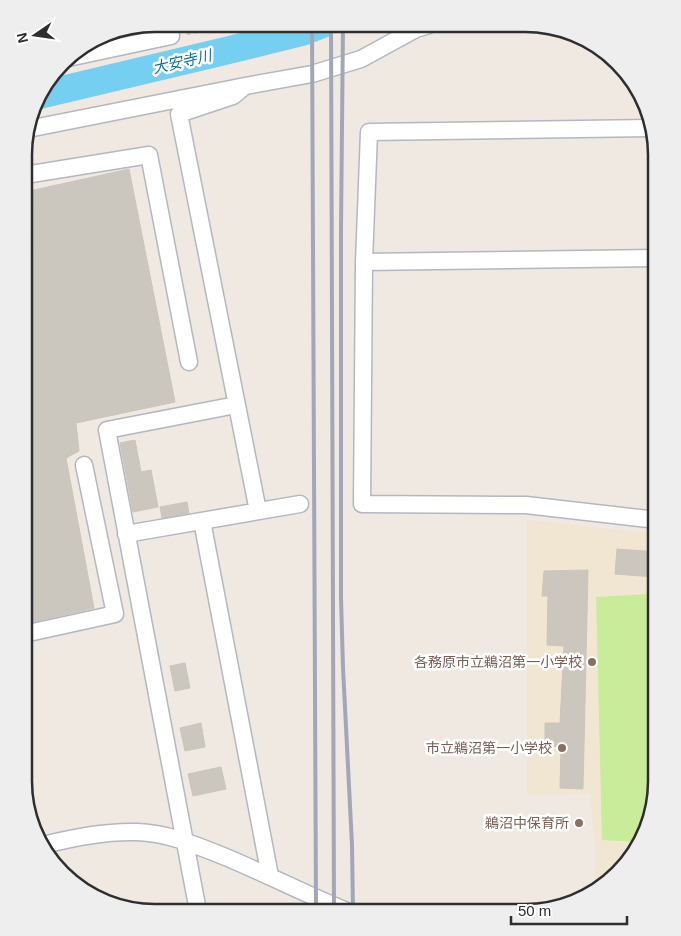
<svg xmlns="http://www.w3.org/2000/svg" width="681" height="936" viewBox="0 0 681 936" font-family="Arial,'Noto Sans JP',sans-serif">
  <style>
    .education { fill: #f0e6d1 }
    .pitch { fill: #c9ec9a }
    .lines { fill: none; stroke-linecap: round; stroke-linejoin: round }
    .river { stroke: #75cff0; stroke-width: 28 }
    .building { fill: #cbc7bf; stroke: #cbc5ba }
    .minor-casing { stroke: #b4b7c1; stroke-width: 19 }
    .path { stroke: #c9c9c9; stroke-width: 2.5; stroke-dasharray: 4 2.5; stroke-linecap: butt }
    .minor { stroke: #fff; stroke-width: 16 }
    .rail { stroke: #a3a6b8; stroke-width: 4 }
    .education-dot { fill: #8d6e63; stroke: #fff; stroke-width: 2 }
    .labels { text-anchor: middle; stroke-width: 5; stroke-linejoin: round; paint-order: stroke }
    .education-label { font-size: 14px; fill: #785e54; stroke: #fff; text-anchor: end }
    .water-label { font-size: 15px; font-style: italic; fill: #0d6fa3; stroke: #fff }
    .rim { fill: none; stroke: #2e2e2e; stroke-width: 2.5 }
  </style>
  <rect width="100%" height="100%" fill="#efe9e1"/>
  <path class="education" d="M 527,520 L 657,534 L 657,789 L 635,854 L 594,890 L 595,847 L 590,794 L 527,795 Z"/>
  <path class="pitch" d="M 650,594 L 657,610 L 657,789 L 639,842 L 602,840 L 596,597 Z"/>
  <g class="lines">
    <path class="river" d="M 40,95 L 221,52 L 302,32 L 323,24"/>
  </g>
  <path class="building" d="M 129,169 L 175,402 L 76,423 L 79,451 L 66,458 L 94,608 L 33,622 L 24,578 L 25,192 Z
    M 135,440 L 141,472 L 151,470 L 158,507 L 133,512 L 120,443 Z
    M 187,502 L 189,513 L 162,518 L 160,507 Z
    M 617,549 L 657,552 L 655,577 L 615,574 Z
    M 588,570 L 583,789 L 560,788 L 561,746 L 545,747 L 545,723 L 560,723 L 564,646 L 547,645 L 548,596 L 542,596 L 544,571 Z
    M 185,663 L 190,688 L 175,691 L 170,666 Z
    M 201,723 L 205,747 L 185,751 L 180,728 Z
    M 221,767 L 226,789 L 193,796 L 188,774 Z"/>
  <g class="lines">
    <defs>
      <path id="minor" d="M 68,58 L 171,36
        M 245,86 L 233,96 L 179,114 L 258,511
        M 28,129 L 245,86 L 312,74 L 361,59 L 416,29 L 429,25
        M 25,175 L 149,155 L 189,362
        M 364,262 L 369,132 L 651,128
        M 657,520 L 526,505 L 362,504 L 364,262 L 657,258
        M 202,521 L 270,876
        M 126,534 L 300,504
        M 24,634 L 115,614 L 84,465
        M 43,845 C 73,838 105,831 137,832 C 169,833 198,846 228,858 C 268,875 308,895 349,912
        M 198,911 L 107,430 L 236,405"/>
    </defs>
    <use href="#minor" class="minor-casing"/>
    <path class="path" d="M 187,34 L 232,24"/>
    <use href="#minor" class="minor"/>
    <path class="rail" d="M 312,24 L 316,912
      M 331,24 L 334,912
      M 343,24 L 341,228 L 341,598 L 343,668 L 352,845 L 353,912"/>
  </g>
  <g class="education-dot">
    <circle cx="592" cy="662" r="5"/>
    <circle cx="562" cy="748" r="5"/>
    <circle cx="579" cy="823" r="5"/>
  </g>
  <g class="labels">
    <g class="education-label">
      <text x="582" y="667">各務原市立鵜沼第一小学校</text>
      <text x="552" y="753">市立鵜沼第一小学校</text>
      <text x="569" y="828">鵜沼中保育所</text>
    </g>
    <g class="water-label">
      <text transform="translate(182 62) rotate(-13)" y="5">大安寺川</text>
    </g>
  </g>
  <path d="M0 0H681V936H0ZM155 32H525A123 123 0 0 1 648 155V781A123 123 0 0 1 525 904H155A123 123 0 0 1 32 781V155A123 123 0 0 1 155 32Z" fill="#eee" fill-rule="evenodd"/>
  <path class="rim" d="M155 32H525A123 123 0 0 1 648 155V781A123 123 0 0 1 525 904H155A123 123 0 0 1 32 781V155A123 123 0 0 1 155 32Z"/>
  <g transform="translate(35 35) rotate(257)" stroke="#ffffff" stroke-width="4" paint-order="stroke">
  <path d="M0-4L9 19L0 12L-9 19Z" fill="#2e2e2e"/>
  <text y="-8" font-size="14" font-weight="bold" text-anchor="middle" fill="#2e2e2e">N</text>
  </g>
  <path d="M511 916v8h116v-8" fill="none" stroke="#2e2e2e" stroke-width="2.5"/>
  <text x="518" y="916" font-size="15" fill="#2e2e2e" stroke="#ffffff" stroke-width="4" paint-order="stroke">50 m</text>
</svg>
